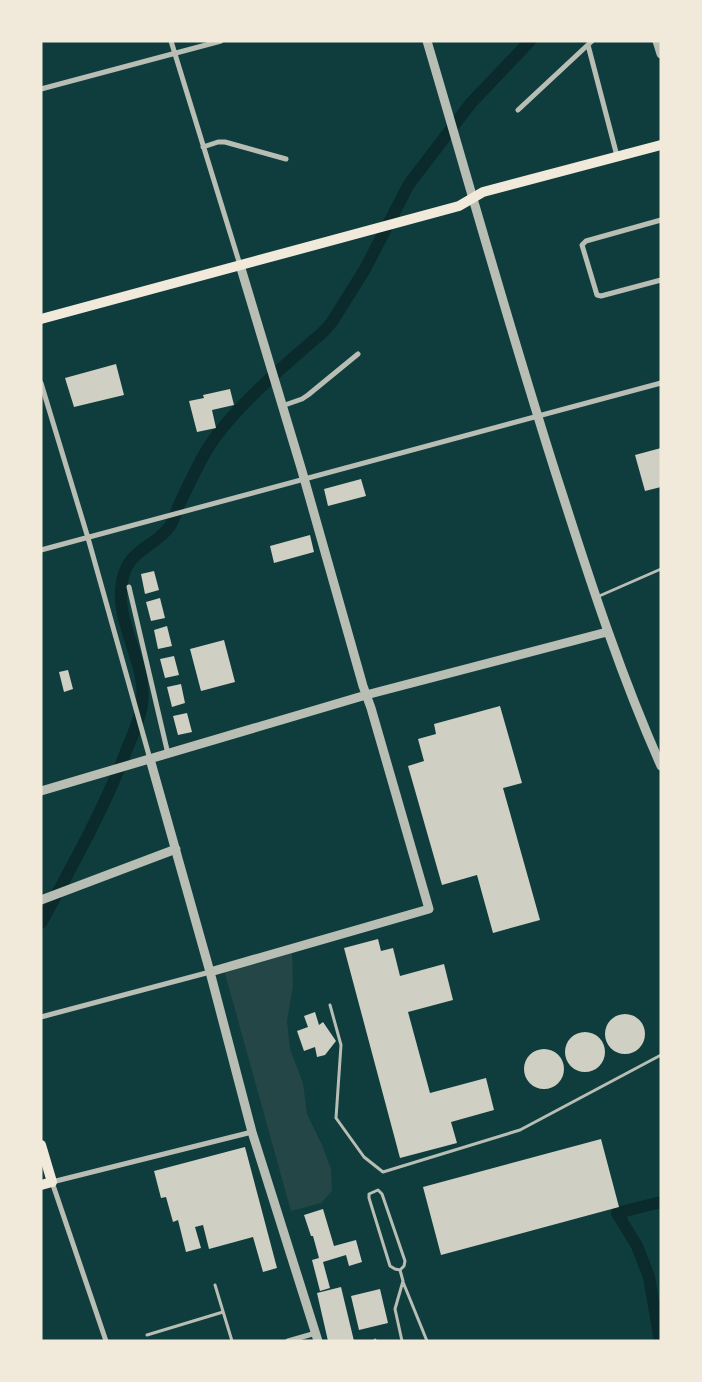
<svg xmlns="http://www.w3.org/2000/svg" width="702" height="1382" viewBox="0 0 702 1382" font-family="Lora,serif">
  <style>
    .green { fill: #244646 }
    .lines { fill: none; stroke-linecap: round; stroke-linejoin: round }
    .canal { stroke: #0a2a2b; stroke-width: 12 }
    .building { fill: #cfcfc3 }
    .service { stroke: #b8beb3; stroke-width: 3 }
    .minor { stroke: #b8beb3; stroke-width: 5 }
    .tertiary { stroke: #b8beb3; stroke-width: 9 }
    .secondary { stroke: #f1e9da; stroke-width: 10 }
    .primary { stroke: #f1e9da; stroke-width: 10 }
  </style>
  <rect width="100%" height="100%" fill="#0f3d3e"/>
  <path class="green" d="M 292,950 L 293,986 L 287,1021 L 290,1049 L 303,1083 L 307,1114 L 322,1145 L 331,1169 L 332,1191 L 321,1203 L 291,1211 L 224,970 Z"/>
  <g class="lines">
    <path class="canal" d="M 41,923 C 71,868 102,813 125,754 C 131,738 140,721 142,704 C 148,659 108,616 125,571 C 133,549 158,544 170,526 C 174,520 176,512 179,505 C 188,486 197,466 208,448 C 233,408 286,364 322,333 L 332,322 L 365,269 L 409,184 L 471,103 L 530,41
      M 660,1341 L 649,1277 L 637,1246 L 617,1213 L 661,1202"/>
  </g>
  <path class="building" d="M 116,364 L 124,395 L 74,407 L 65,378 Z
    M 230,389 L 234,405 L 212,410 L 216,428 L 197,432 L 189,401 L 204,398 L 203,395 Z
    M 661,448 L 661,487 L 645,491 L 635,455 Z
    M 361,479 L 366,496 L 328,506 L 324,489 Z
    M 310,535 L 314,552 L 274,563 L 270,546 Z
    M 154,571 L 159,590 L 145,594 L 141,574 Z
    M 160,598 L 165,618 L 151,621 L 146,602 Z
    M 167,626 L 172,646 L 158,649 L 154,630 Z
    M 224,640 L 235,682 L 201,691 L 190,649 Z
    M 174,656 L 179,675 L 165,678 L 160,659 Z
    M 68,670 L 73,689 L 64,692 L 59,672 Z
    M 181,684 L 185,703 L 172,707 L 167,687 Z
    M 500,706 L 522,783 L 503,788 L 540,920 L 493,933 L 477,875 L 442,885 L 408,766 L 424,761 L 418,739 L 436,734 L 434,724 Z
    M 187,713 L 192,732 L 178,735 L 173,716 Z
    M 378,939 L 381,951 L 393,948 L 400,976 L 444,964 L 453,1000 L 408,1012 L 430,1093 L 486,1078 L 494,1110 L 451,1122 L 457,1143 L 400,1158 L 344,948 Z
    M 315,1012 L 319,1025 L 323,1022 L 336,1041 L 325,1055 L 317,1057 L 315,1047 L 304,1051 L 297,1031 L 308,1027 L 304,1016 Z
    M605 1034a20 20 0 1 1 40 0a20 20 0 1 1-40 0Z
    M565 1052a20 20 0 1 1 40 0a20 20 0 1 1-40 0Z
    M524 1069a20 20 0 1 1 40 0a20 20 0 1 1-40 0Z
    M 601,1139 L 619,1207 L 441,1255 L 423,1187 Z
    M 245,1147 L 277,1268 L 263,1272 L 253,1237 L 209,1249 L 203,1225 L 195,1227 L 201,1248 L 186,1252 L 178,1220 L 173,1222 L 166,1197 L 161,1198 L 154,1171 Z
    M 323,1209 L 334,1246 L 356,1240 L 362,1262 L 349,1266 L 346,1255 L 323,1262 L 330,1288 L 320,1291 L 312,1260 L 319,1258 L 313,1236 L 311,1236 L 304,1215 Z
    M 341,1287 L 354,1341 L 328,1341 L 317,1293 Z
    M 380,1289 L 388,1323 L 359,1330 L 351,1296 Z"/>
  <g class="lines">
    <path class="service" d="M 597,597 L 661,569
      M 330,1005 L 341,1045 L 336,1118 L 364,1157 L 383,1172 L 520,1130 L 661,1055
      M 378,1190 L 382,1194 L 405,1261 L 404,1266 L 400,1270 L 395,1269 L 390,1266 L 369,1198 L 369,1194 Z
      M 400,1270 L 403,1281 L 395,1309 L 402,1341
      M 403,1282 L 427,1341
      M 215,1285 L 232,1341
      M 147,1335 L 223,1312
      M 375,1340 L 375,1341"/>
    <path class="minor" d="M 171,41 L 240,265
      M 588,45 L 617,156
      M 41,89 L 221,41
      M 518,110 L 592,41
      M 203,147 L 218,142 L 225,142 L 286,159
      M 661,220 L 586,241 L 582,245 L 597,295 L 601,296 L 661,280
      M 41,383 L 88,538 L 150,759
      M 282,406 L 302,399 L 308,395 L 358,354
      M 41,550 L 661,383
      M 129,587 L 168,754
      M 41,1017 L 210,972
      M 106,1341 L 52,1182 L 252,1132
      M 288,1341 L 316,1333"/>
    <path class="tertiary" d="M 427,41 C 472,193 514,345 563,496 C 592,587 622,678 661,766
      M 657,41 L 661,54
      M 150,759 L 210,972 L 252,1132 L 318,1341
      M 41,791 L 366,695 L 607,632
      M 41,900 L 176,849
      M 210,972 L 429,909 L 371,708 L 363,686 L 302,471 L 240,265"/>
    <path class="secondary" d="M 41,319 L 459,206 L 483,192 L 661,145"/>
    <path class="primary" d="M 41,1145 L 52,1182 L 41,1185"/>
  </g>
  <rect width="702" height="1382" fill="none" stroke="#f1e9da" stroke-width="85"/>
</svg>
